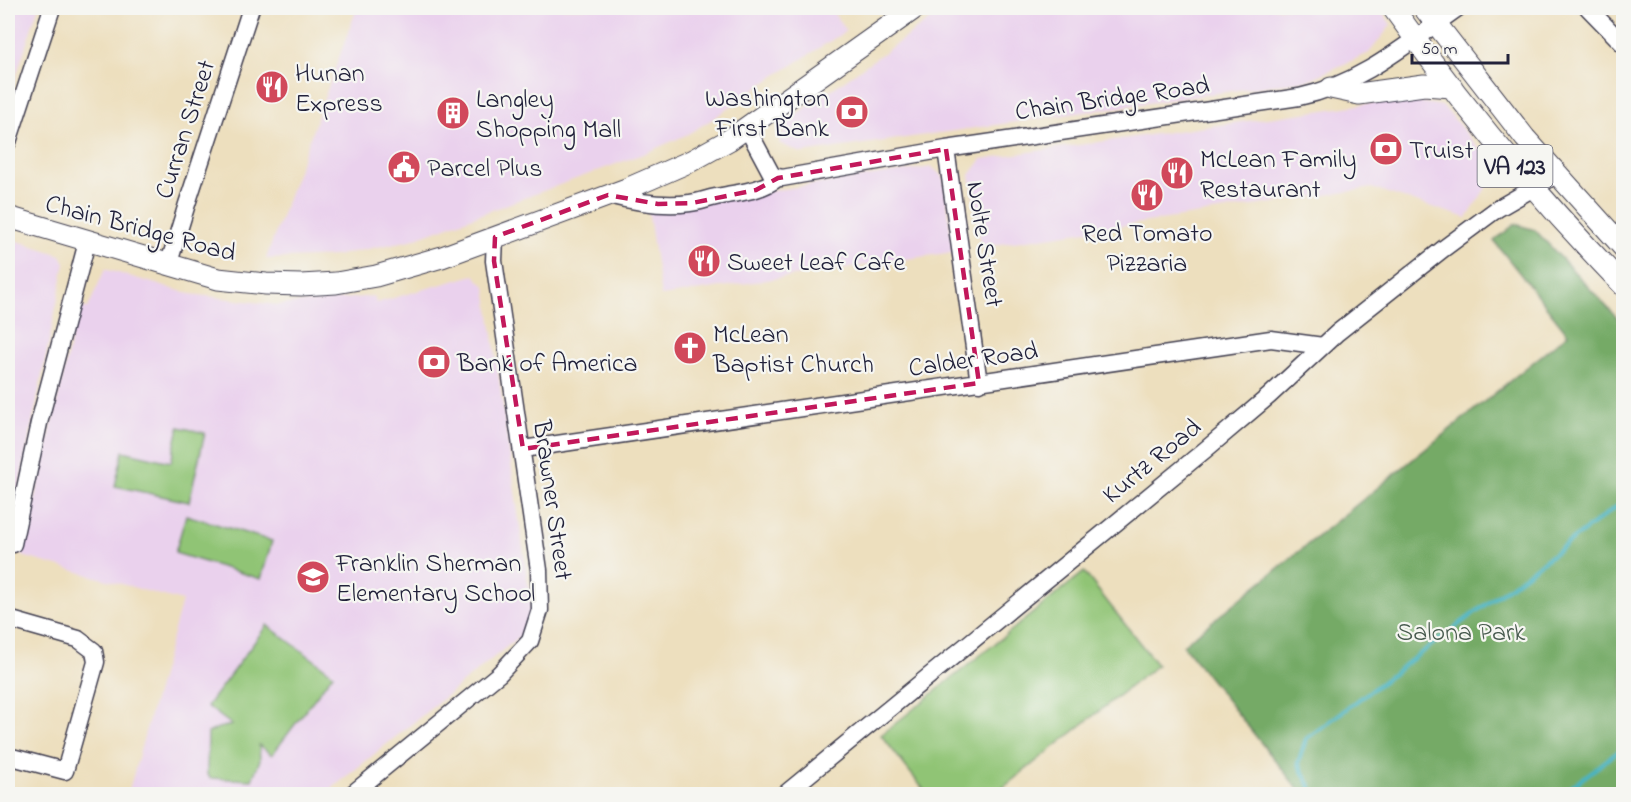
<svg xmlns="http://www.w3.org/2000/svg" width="1631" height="802" viewBox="0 0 1631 802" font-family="'Indie Flower',sans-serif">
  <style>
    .built { fill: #ead1ed }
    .green { fill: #90c475; stroke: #597358; stroke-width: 1.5 }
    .forest { fill: #74aa66; stroke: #4b6650; stroke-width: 1.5 }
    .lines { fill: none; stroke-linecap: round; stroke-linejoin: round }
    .stream { stroke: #47b4c4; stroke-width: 4 }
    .minor-casing { stroke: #403e4f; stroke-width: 19 }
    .major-casing { stroke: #403e4f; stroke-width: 23 }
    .minor { stroke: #fff; stroke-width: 16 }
    .major { stroke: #fff; stroke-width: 21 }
    .marked { fill: none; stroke: #c2185b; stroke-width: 4.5; stroke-dasharray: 12 8; stroke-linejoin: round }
    .labels { text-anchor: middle; stroke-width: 4.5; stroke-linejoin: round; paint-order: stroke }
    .shield { fill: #f6f6f2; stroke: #626272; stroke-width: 1.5 }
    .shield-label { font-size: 24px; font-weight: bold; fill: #22223b }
    .poi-label { font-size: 26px; fill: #22223b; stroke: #f6f6f2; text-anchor: start }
    .street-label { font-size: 26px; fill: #22223b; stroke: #f6f6f2 }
    .park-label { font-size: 26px; fill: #485b4f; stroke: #f6f6f2 }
  </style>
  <rect width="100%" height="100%" fill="#f6f6f2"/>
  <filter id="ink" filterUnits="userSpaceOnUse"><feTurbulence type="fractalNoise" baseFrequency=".0167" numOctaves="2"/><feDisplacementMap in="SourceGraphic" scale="12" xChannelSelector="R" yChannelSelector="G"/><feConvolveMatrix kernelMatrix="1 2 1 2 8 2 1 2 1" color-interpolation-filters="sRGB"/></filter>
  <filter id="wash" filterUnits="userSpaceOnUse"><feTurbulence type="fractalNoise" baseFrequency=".008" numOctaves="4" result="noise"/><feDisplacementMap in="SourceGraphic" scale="24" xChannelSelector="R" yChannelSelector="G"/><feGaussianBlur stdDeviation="1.35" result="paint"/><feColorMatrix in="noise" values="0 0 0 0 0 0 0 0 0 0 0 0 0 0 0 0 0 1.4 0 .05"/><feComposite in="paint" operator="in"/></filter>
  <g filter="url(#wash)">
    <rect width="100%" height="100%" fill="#eddfbe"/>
    <path class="built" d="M 8,8 L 38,8 L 8,101 Z
      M 357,8 L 830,8 L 846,31 L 767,81 L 711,120 L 686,135 L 643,154 L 411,240 L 334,256 L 266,259 Z
      M 947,8 L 1380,8 L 1391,25 L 1369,53 L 1308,80 L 801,153 L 779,143 L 786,127 L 780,126 Z
      M 1401,99 L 1443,106 L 1497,170 L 1467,218 L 1372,188 L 981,247 L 970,175 L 982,159 Z
      M 932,167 L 944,178 L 953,252 L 661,296 L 648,209 Z
      M 8,238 L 61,255 L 65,263 L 10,532 L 8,531 Z
      M 105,269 L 190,294 L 278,305 L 374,296 L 376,303 L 474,275 L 486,287 L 532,612 L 525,632 L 325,794 L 128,794 L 182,601 L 22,556 L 71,340 L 76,307 L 88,308 Z"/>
    <path class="green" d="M 179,427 L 205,433 L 189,502 L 115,486 L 123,451 L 171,462 Z
      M 186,515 L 272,541 L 261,579 L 175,553 Z
      M 1084,572 L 1157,665 L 995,794 L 927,794 L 881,735 Z
      M 267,625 L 333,674 L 272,755 L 259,745 L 260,760 L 252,780 L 210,778 L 207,773 L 208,733 L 218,728 L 232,725 L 207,706 Z"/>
    <path class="forest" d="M 1515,224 L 1535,230 L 1623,324 L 1623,794 L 1302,794 L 1183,645 L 1568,334 L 1494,241 Z"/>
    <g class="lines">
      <path class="stream" d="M 1314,794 L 1298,763 L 1306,739 L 1624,501
        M 1562,794 L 1624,747"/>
    </g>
  </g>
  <g filter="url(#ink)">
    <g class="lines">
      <defs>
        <path id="minor" d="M 1588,8 L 1624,45
          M 747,128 L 771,173 L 774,176 L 782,178 L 946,149 L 1299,97 C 1361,84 1408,43 1458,8
          M 8,142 L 52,8
          M 946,149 L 979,383
          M 608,195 C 635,202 663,207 690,203 C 701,202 711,197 722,196 C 742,192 761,191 778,178
          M 168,266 L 187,204 L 251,8
          M 523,449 L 1271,339 L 1323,346
          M 8,543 L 13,544 L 39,423 L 87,242
          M 8,619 L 78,639 L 94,651 L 96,662 L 65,771 L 8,756
          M 352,794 L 499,674 L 530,641 L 540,610 L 539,570 L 494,261 L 495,237
          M 785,794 L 1205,450 L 1269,396 L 1337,333 L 1443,249 L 1497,209 L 1556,175"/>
        <path id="major" d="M 1393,8 C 1462,106 1540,199 1624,286
          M 1424,8 L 1525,138 L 1624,248
          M 1331,88 L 1359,94 L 1424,85 L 1452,87
          M 8,217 L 218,279 L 266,284 L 301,285 L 336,283 L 376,276 L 442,257 L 629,188 L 691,161 L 729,140 L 915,8"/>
      </defs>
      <use href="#minor" class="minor-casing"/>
      <use href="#major" class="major-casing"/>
      <use href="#minor" class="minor"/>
      <use href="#major" class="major"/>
    </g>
  </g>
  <path class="marked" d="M 946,149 L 979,383 L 523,449 L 494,261 L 495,237 L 608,195 L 658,204 L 692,203 L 756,190 L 778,178 Z"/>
  <defs>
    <symbol id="restaurant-disc" viewBox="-11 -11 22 22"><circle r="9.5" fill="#d1495b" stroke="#f6f6f2"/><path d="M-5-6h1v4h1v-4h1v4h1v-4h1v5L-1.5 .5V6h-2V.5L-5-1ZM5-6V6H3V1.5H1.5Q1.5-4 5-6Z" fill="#fff"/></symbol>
    <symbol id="bank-disc" viewBox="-11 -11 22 22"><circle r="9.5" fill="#d1495b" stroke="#f6f6f2"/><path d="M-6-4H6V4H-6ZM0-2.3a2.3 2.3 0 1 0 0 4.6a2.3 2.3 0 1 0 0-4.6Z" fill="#fff"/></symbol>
    <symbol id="building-disc" viewBox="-11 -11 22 22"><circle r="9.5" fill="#d1495b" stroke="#f6f6f2"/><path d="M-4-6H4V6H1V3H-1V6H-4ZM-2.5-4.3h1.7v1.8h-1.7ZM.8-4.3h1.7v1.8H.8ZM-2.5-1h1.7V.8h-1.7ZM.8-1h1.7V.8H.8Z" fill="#fff"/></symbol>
    <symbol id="civic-disc" viewBox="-11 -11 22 22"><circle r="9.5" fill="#d1495b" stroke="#f6f6f2"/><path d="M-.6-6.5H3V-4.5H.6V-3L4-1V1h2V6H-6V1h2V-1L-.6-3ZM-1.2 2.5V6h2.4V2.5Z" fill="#fff"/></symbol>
    <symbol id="church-disc" viewBox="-11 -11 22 22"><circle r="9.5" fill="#d1495b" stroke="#f6f6f2"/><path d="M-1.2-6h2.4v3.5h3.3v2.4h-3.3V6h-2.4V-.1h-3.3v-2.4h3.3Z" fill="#fff"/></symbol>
    <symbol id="school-disc" viewBox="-11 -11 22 22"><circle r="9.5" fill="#d1495b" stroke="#f6f6f2"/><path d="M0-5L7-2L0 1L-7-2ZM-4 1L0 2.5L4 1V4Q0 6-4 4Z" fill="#fff"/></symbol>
  </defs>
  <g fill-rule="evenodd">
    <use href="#restaurant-disc" x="253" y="68" width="38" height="38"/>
    <use href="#bank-disc" x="833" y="93" width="38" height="38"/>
    <use href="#building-disc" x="434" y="94" width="38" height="38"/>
    <use href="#bank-disc" x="1367" y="130" width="38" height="38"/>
    <use href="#civic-disc" x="385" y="148" width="38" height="38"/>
    <use href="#restaurant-disc" x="1158" y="154" width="38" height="38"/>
    <use href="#restaurant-disc" x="1128" y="176" width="38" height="38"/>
    <use href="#restaurant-disc" x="685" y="242" width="38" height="38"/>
    <use href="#church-disc" x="671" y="329" width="38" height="38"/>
    <use href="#bank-disc" x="415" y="343" width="38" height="38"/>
    <use href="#school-disc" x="294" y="558" width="38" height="38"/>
  </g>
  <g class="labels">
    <rect class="shield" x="1477.5" y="145" width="75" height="42" rx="4.5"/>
    <g class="shield-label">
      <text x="1515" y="174">VA 123</text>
    </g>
    <g class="poi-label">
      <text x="295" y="81">Hunan<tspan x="295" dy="30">Express</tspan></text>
      <text x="829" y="106" text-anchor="end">Washington<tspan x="829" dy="30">First Bank</tspan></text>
      <text x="476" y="107">Langley<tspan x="476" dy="30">Shopping Mall</tspan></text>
      <text x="1409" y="158">Truist</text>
      <text x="1200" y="167">McLean Family<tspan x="1200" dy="30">Restaurant</tspan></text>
      <text x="427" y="176">Parcel Plus</text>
      <text x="1147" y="241" text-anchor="middle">Red Tomato<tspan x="1147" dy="30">Pizzaria</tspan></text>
      <text x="727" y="270">Sweet Leaf Cafe</text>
      <text x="713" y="342">McLean<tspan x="713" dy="30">Baptist Church</tspan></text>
      <text x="457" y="371">Bank of America</text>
      <text x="336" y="571">Franklin Sherman<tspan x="336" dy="30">Elementary School</tspan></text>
    </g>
    <g class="street-label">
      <text transform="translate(1112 97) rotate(-8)" y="9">Chain Bridge Road</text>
      <text transform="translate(184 129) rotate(-72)" y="9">Curran Street</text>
      <text transform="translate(141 227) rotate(15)" y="9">Chain Bridge Road</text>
      <text transform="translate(986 244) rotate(81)" y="9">Nolte Street</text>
      <text transform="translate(973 358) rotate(-8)" y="9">Calder Road</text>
      <text transform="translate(1151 460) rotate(-39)" y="9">Kurtz Road</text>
      <text transform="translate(554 500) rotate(82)" y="9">Brawner Street</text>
    </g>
    <g class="park-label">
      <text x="1461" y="640">Salona Park</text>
    </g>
  </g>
  <rect width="1631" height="802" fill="none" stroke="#f6f6f2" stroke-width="30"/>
  <path d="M1412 54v9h96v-9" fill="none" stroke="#22223b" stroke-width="3"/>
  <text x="1421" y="54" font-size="18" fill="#22223b" stroke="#f6f6f2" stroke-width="4.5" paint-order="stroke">50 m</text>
</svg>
